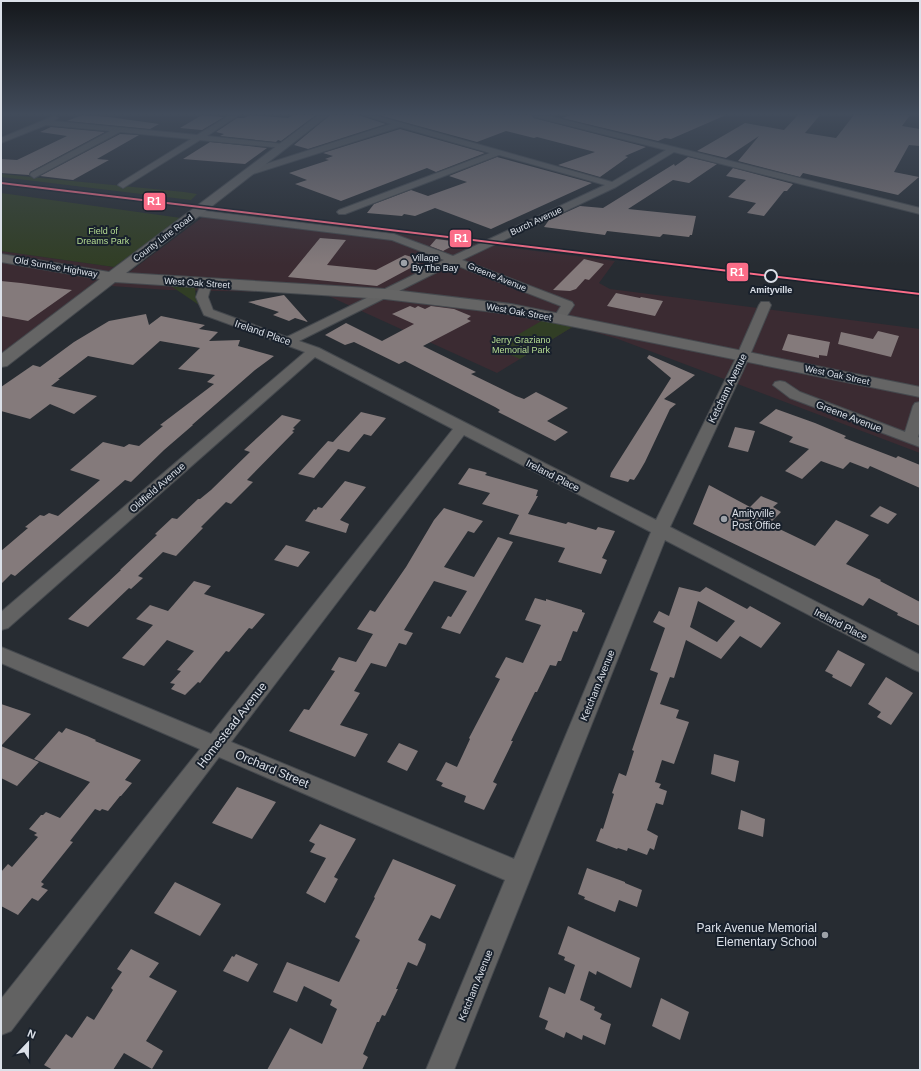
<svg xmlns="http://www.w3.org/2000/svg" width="921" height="1071" viewBox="0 0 921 1071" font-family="Helvetica,sans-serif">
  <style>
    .commercial { fill: #3b2b32 }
    .green { fill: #313e25 }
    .building { fill: #847a7b; fill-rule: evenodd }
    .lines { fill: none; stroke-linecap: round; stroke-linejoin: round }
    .minor-casing { stroke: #45494e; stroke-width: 2 }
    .secondary-casing { stroke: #45494e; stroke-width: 2 }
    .minor { fill: #626262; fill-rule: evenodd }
    .secondary { fill: #656565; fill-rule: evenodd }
    .rail-1-casing { stroke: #19212c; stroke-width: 3 }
    .rail-1 { fill: #fb6d88; fill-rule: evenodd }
    .poi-dot { fill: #9ca1a8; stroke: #19212c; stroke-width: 1.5 }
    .stop-dot { fill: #19212c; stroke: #dbe0e8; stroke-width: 2 }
    .labels { text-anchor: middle; stroke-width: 4; stroke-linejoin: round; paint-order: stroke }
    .far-street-label { font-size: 9px; fill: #dbe0e8; stroke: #19212c }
    .far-park-label { font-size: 9px; fill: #b6dd92; stroke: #19212c }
    .far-poi-label { font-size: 9px; fill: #dbe0e8; stroke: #19212c; text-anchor: start }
    .far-stop-label { font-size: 9px; font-weight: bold; fill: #dbe0e8; stroke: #19212c }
    .street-label { font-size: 10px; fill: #dbe0e8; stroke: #19212c }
    .poi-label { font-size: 10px; fill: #dbe0e8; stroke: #19212c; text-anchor: start }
    .near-street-label { font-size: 12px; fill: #dbe0e8; stroke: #19212c }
    .near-poi-label { font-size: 12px; fill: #dbe0e8; stroke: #19212c; text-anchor: end }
    .line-badge { stroke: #19212c; stroke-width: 1.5 }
    .badge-label { font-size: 11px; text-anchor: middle; font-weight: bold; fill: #fff }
  </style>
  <rect width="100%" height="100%" fill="#272c32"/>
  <path class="commercial" d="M 212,210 L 615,261 L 599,283 L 610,289 L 920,329 L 920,453 L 618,339 L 574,326 L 497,373 L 322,293 L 168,290 L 111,286 Z
    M 1,251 L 114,267 L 1,356 Z"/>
  <path class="green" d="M 1,174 L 184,192 L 197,194 L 191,200 L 1,177 Z
    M 1,193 L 181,218 L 114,267 L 1,251 Z
    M 171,286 L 195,287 L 196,299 L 199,305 Z
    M 543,320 L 574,326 L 520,359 L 495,348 Z"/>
  <path class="building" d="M 82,115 L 109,117 L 159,124 L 150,129 L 67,121 Z
    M 202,115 L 224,117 L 202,130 L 180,128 Z
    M 250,115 L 288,118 L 293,115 L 316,115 L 281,141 L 278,140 L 276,142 L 220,136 L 224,134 L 216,132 L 237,118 L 244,118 Z
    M 330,115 L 358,115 L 386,124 L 308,149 L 294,145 Z
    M 378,115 L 532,115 L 534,118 L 646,147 L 625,156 L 628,157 L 600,177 L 558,165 L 595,152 L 537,137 L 534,138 L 506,131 L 477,142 Z
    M 570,115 L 726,115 L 671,139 L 665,138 L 658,141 L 562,118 Z
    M 798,115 L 820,115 L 805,133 L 836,138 L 854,115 L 910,115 L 902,126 L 920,129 L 920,146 L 909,145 L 894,172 L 919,177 L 898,195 L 803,173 L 800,177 L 738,161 L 759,136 L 726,158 L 697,151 L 745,123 L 784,130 Z
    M 51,127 L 105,132 L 30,172 L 29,175 L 1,173 L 1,159 L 17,160 L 67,136 L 40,132 Z
    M 400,129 L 485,153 L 436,172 L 427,168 L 341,201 L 295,184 L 307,180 L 289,173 L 329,160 L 325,159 L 333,156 L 323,153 Z
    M 120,134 L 139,135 L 97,159 L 109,160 L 73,180 L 40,176 Z
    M 210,142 L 267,148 L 245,164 L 183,159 Z
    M 497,157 L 592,183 L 491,229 L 435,208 L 415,216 L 404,214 L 402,216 L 367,213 L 374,204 L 411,190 L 428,196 L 467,182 L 449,176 Z
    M 688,157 L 717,164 L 689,183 L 673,180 L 628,209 L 696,216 L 692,235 L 690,235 L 689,237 L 663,234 L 660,237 L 607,231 L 605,235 L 544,227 L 549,220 L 580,206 L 603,208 L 674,164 L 675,166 Z
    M 733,168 L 793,184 L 787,191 L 784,191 L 764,216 L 747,213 L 756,203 L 728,197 L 746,180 L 726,176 Z
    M 320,238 L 346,240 L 327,265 L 376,270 L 405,255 L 419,259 L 423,254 L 431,257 L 377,286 L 288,277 Z
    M 436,239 L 460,242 L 443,251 L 430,246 Z
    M 584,259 L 604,264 L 589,280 L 585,279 L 576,289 L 570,291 L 553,290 Z
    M 1,281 L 21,283 L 72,290 L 28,321 L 1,316 Z
    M 616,293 L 640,298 L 641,297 L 663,301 L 655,316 L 607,306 Z
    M 284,295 L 308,322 L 295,318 L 289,321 L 273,315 L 279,312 L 248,302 Z
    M 410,306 L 415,308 L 418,306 L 425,309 L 431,306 L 454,309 L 471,316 L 467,319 L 471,321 L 423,346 L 476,372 L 471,374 L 516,396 L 524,399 L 536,392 L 568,408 L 547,421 L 568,432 L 555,441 L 498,412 L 500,410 L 495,407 L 405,361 L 399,364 L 354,342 L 345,345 L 325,335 L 346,323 L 382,341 L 414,324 L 392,314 Z
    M 146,314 L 149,325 L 161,316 L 205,325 L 199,329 L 218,332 L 209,341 L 240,340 L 238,346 L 274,356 L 255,370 L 192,425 L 193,425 L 164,450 L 131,482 L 125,480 L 15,576 L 11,574 L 1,584 L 1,551 L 28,528 L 25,527 L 40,515 L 44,516 L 49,513 L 58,516 L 100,480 L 70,470 L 103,442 L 124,447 L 129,444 L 139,446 L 163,426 L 160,425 L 214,384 L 207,382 L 215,375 L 178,369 L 200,348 L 160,341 L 133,365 L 88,356 L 58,379 L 60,379 L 51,386 L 97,396 L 74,414 L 50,404 L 30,419 L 1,411 L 1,387 L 33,365 L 40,367 L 74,342 L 109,321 Z
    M 878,331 L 899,336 L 891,357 L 838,344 L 841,332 L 873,339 Z
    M 788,334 L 830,342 L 827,356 L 819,355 L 819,358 L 782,350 Z
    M 649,355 L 695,375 L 664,399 L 676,404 L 670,409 L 645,462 L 638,474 L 634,480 L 630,479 L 628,482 L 610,477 L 611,473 L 671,378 L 647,358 Z
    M 776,409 L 815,423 L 846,436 L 844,438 L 896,458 L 898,456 L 920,465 L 920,488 L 870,466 L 868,469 L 850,462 L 843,469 L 821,461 L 802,479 L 785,471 L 809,449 L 789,442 L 793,437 L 759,423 Z
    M 361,412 L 386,418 L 371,436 L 364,434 L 349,452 L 338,449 L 314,478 L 298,474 L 328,441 L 333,442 Z
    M 282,415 L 301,420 L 293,428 L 295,429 L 292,431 L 294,432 L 247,480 L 253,482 L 231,504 L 226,502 L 201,527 L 203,528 L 176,556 L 163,552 L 138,576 L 143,578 L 131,589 L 129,588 L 88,627 L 68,619 L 121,570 L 120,570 L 157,535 L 155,534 L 172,518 L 177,519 L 198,499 L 200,499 L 211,490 L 250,452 L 244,450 Z
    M 735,427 L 755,431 L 748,452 L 728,447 Z
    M 469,468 L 485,472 L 487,473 L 485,475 L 538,490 L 536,496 L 538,496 L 528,514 L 566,524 L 568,522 L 596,530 L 598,527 L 615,531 L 602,558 L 607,560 L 601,574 L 558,562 L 565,548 L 509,534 L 519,515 L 482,504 L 490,493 L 458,484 Z
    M 345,481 L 366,487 L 340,520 L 349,524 L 346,533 L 305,521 L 314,509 L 316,510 L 318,507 L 322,508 Z
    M 709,485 L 750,507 L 761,496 L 778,503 L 773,507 L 781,512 L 769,524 L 815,546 L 836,520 L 869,535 L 846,564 L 881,580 L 880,581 L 920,602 L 920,626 L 897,615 L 898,613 L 869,598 L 863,606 L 693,524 Z
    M 880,506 L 897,514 L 888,524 L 870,516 Z
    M 444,508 L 483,521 L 474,533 L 468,531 L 444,567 L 474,577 L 498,537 L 513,542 L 460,634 L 441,628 L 448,616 L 451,617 L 467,591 L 434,581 L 404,630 L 413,633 L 406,645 L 399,643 L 386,667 L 371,663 L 354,691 L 360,693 L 340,725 L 368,734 L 355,757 L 289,731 L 304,709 L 309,710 L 335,671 L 331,670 L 339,657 L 356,662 L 373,634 L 357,629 L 370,610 L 375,612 L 406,567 L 434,520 Z
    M 286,545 L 310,552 L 298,567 L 274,560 Z
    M 194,581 L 211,586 L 204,594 L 265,614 L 252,629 L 249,628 L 229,652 L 226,651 L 200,683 L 198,682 L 185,695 L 171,689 L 175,684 L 170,683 L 181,671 L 177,670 L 194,651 L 167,640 L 144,666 L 122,658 L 153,625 L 136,619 L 150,605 L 168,611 Z
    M 679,587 L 700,592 L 706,587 L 747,609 L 750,606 L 781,623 L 761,648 L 740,636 L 721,659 L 686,640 L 674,678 L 670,677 L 660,704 L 679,710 L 676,718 L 689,722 L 674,764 L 662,760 L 655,782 L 661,784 L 659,788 L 667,791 L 663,805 L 656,803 L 647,830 L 658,836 L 654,850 L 650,848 L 647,855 L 628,848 L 627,851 L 618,848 L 617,849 L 596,841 L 601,828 L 603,829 L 614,794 L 612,793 L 619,773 L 626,776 L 634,751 L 632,750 L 658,673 L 650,670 L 665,628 L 653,622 L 659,611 L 669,616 ZM 698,601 L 735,621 L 717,642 L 690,627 Z
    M 535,598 L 546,601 L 546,599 L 582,610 L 582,612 L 585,613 L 577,632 L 573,631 L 561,661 L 558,661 L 556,666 L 550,665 L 537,692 L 535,692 L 511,741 L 513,741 L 493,782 L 497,784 L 484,810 L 464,802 L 466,796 L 441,786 L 443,783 L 436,780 L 446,762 L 457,767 L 470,739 L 469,738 L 500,679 L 495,677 L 506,657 L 523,663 L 541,625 L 525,620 Z
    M 838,650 L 865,664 L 851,687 L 832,677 L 833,675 L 825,671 Z
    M 886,677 L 913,693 L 891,725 L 877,717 L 881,712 L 868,704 Z
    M 1,704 L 31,714 L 1,746 Z
    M 66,728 L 87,736 L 96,740 L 95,741 L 141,760 L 125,780 L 132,783 L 121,796 L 120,796 L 108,811 L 102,809 L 100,811 L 95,809 L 70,841 L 73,842 L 41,882 L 44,884 L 41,887 L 48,890 L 38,901 L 32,898 L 18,915 L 1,906 L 1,872 L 8,864 L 12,867 L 38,837 L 34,835 L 37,833 L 29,829 L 41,815 L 43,815 L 46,812 L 60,818 L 90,782 L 34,759 L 59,731 L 62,733 Z
    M 399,743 L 418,751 L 407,771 L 387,762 Z
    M 1,746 L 39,762 L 17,786 L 1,778 Z
    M 714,754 L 739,761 L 735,782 L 711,774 Z
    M 237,787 L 276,802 L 252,839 L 212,823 Z
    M 741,810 L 765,819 L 763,837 L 738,829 Z
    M 320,824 L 356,839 L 334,877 L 338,879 L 325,903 L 306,893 L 326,858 L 310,852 L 315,844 L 309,841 Z
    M 393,859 L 456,885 L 440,919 L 431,915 L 418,940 L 426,944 L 425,949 L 417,966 L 408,962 L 396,989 L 398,989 L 385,1016 L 382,1015 L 379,1022 L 377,1022 L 363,1054 L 368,1057 L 362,1070 L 267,1070 L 290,1028 L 322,1044 L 337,1009 L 330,1005 L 332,1000 L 304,986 L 297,1002 L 273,992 L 287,962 L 339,982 L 360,940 L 355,937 L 375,898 L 374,897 Z
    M 587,868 L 625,882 L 625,883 L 642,890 L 637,907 L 619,900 L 615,912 L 584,899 L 585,897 L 578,894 Z
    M 175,882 L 221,904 L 200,936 L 154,913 Z
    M 568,926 L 640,958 L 631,988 L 597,971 L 596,975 L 589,971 L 580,1000 L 595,1007 L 594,1010 L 602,1014 L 600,1019 L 611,1024 L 605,1045 L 583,1035 L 582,1040 L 566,1032 L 564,1038 L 545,1029 L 548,1021 L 539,1017 L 549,987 L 565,994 L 575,965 L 564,960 L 565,957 L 558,954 Z
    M 131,949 L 159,963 L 149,977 L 177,991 L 146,1041 L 163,1051 L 152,1069 L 124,1053 L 113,1070 L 53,1070 L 44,1065 L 66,1034 L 72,1038 L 87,1016 L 94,1020 L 113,990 L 111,988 L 122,972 L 117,969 Z
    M 236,954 L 258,964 L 248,982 L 223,971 L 232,956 L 234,957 Z
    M 661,998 L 689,1012 L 680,1040 L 652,1026 Z"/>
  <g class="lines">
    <defs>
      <path id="minor" d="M 230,115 L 239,115 L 207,136 L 283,144 L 287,146 L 283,148 L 200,140 L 123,188 L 118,185 L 120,183 L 191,139 L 120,132 L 34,178 L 30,175 L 31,173 L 110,131 L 46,125 L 1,143 L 1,138 L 54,116 L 58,118 L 54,121 L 197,135 Z
        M 363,115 L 374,115 L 612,182 L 666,150 L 534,117 L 533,115 L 545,115 L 920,208 L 920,214 L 674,152 L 616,187 L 462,260 L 572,302 L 574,305 L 563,322 L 555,322 L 553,319 L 561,306 L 453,264 L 299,341 L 319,348 L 656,520 L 734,362 L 759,305 L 761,302 L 769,302 L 771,305 L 747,362 L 670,527 L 920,655 L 920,672 L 913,669 L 665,540 L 454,1070 L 426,1070 L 505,880 L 219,757 L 11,1031 L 1,1035 L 1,999 L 200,749 L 1,663 L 1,647 L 211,734 L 453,429 L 315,357 L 8,628 L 1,630 L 1,612 L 305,352 L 204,315 L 196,297 L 202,281 L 210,281 L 212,283 L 208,297 L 213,310 L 287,337 L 444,260 L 392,240 L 197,216 L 192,213 L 194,211 L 197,210 L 394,234 L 453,256 L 605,185 L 499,155 L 345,214 L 339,214 L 337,212 L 339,210 L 490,153 L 400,127 L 253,174 L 250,175 L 246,172 L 247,170 L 391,124 ZM 464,435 L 651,532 L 514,859 L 231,742 Z
        M 780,381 L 785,382 L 800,392 L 905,432 L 913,406 L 915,403 L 920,402 L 920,430 L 918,437 L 920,438 L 920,447 L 790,398 L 773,385 L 775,382 Z"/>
      <path id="secondary" d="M 318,115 L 329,115 L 126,273 L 385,289 L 511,304 L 920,387 L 920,397 L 511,314 L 385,299 L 115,282 L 7,366 L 1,367 L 1,354 L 100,279 L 1,262 L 1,254 L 109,272 Z"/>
    </defs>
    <use href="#minor" class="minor-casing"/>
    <use href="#secondary" class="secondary-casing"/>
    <use href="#minor" class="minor"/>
    <use href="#secondary" class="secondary"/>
    <defs>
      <path id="rail-1" d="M 1,182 L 920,293 L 920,295 L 1,184 Z"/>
    </defs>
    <use href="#rail-1" class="rail-1-casing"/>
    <use href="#rail-1" class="rail-1"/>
  </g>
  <linearGradient id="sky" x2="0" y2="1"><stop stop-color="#15181c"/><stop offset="0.43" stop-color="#414b5a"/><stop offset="1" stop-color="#414b5a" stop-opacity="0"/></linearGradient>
  <rect width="921" height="265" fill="url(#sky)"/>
  <g class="poi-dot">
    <circle cx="404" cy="263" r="4"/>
    <circle cx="724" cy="519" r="4"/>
    <circle cx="825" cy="935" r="4"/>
  </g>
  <circle class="stop-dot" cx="771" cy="276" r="6"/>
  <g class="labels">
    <g class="far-street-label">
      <text transform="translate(536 221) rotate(-25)" y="3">Burch Avenue</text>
      <text transform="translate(163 238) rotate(-37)" y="3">County Line Road</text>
      <text transform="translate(56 267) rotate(10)" y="3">Old Sunrise Highway</text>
      <text transform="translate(497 277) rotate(22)" y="3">Greene Avenue</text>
      <text transform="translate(197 283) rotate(4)" y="3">West Oak Street</text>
      <text transform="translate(519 312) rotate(10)" y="3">West Oak Street</text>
      <text transform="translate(837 375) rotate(12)" y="3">West Oak Street</text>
    </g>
    <g class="far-park-label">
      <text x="103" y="234">Field of<tspan x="103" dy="10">Dreams Park</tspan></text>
      <text x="521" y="343">Jerry Graziano<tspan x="521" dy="10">Memorial Park</tspan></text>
    </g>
    <g class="far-poi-label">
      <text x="412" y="261">Village<tspan x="412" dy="10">By The Bay</tspan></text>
    </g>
    <g class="far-stop-label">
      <text x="771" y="293">Amityville</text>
    </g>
    <g class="street-label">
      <text transform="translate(263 332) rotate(19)" y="4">Ireland Place</text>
      <text transform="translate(727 388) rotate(-64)" y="4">Ketcham Avenue</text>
      <text transform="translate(849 416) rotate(21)" y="4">Greene Avenue</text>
      <text transform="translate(553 475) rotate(27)" y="4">Ireland Place</text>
      <text transform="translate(157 487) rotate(-41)" y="4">Oldfield Avenue</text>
      <text transform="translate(841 624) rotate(27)" y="4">Ireland Place</text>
      <text transform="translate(597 685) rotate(-68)" y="4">Ketcham Avenue</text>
      <text transform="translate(475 985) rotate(-68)" y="4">Ketcham Avenue</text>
    </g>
    <g class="poi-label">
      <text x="732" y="517">Amityville<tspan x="732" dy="12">Post Office</tspan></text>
    </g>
    <g class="near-street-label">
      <text transform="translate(232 725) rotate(-52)" y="4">Homestead Avenue</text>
      <text transform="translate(272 769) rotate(23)" y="4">Orchard Street</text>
    </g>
    <g class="near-poi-label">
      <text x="817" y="932">Park Avenue Memorial<tspan x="817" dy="14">Elementary School</tspan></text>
    </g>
  </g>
  <g class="line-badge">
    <rect x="143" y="192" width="23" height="19" rx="4" fill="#fb6d88"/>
    <rect x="449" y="229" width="23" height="19" rx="4" fill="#fb6d88"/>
    <rect x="726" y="262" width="23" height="20" rx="4" fill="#fb6d88"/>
  </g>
  <g class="badge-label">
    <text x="154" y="205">R1</text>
    <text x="461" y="242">R1</text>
    <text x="737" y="276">R1</text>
  </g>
  <rect width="921" height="1071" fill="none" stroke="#dbe0e8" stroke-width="4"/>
  <g transform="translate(28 1043) rotate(22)" stroke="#19212c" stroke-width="3" paint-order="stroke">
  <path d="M0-3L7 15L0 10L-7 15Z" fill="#dbe0e8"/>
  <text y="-6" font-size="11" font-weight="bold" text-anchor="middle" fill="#dbe0e8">N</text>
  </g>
</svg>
